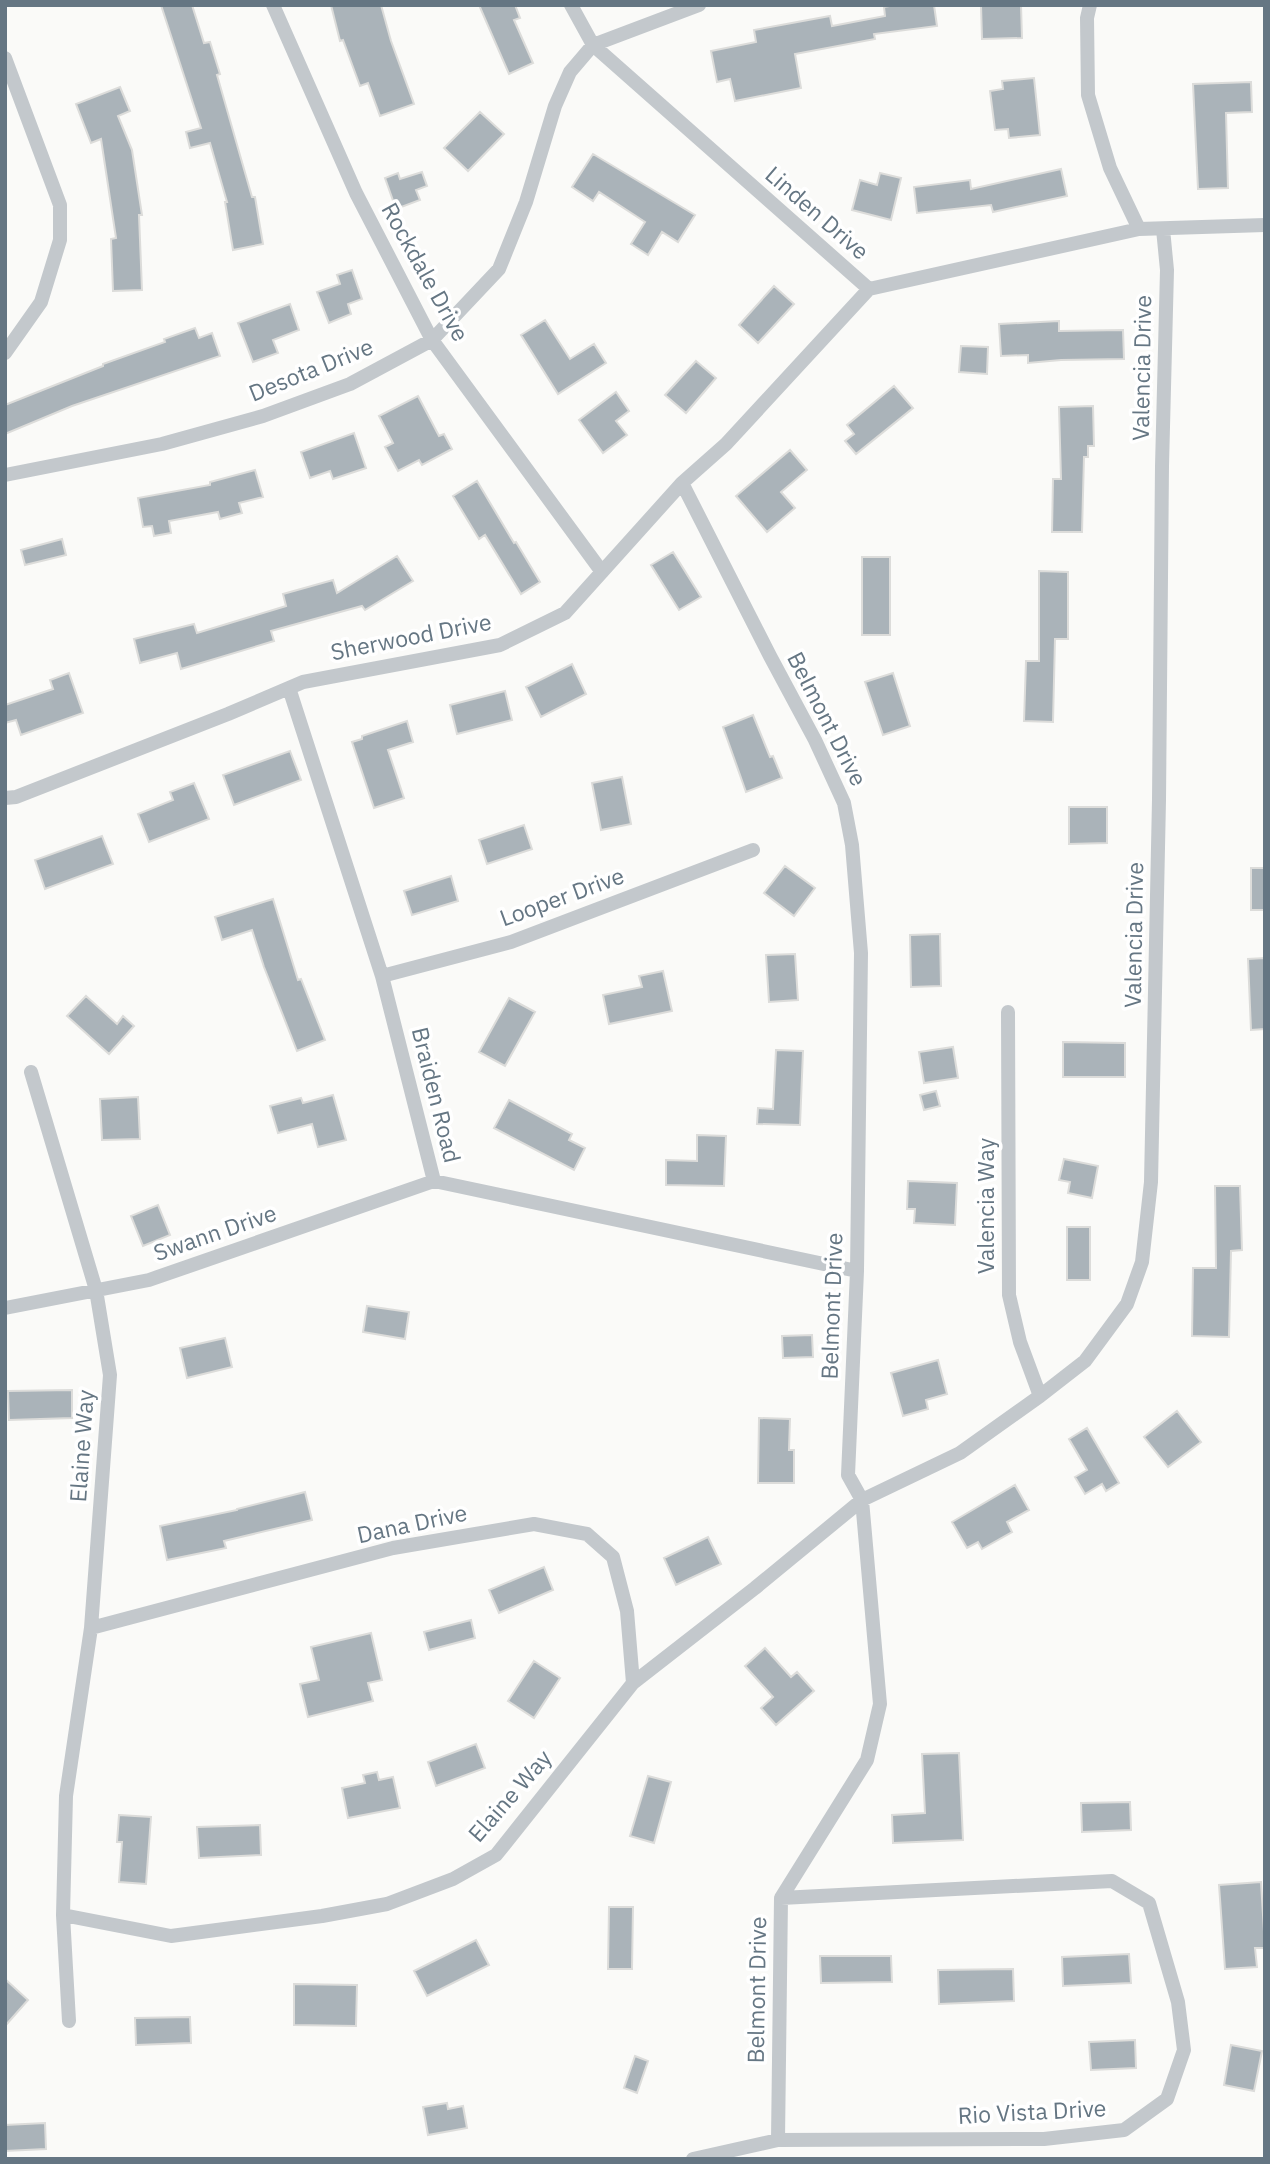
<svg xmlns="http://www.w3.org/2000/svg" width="1270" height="2164" viewBox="0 0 1270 2164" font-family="'IBM Plex Sans',sans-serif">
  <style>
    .building { fill: #aab3b9; stroke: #dcdcda; stroke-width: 2 }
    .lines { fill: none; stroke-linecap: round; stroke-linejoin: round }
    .street { stroke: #c3c8cc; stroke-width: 14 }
    .labels { text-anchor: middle; stroke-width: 7; stroke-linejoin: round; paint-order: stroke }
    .street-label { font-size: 23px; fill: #657683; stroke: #fff }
  </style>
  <rect width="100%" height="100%" fill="#fafaf8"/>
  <path class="building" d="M 161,5 L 192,5 L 204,43 L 210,42 L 220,74 L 217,75 L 252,197 L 255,197 L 263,244 L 233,250 L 225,202 L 227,202 L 210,143 L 190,148 L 186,132 L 201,128 Z
    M 331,5 L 381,5 L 391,41 L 414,104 L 380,116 L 368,83 L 360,86 L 343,40 L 340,41 Z
    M 479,5 L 515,5 L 520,18 L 514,20 L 533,63 L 509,74 Z
    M 895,5 L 934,5 L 937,26 L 874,34 L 875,39 L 795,54 L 801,88 L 735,101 L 730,79 L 717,82 L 711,51 L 756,42 L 754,30 L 830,16 L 832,26 L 885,16 L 884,7 Z
    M 981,5 L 1021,5 L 1022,38 L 982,39 Z
    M 1034,78 L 1040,135 L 1009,138 L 1008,129 L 995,130 L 990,91 L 1003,89 L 1002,81 Z
    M 1251,82 L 1252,112 L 1226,113 L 1228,188 L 1198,189 L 1193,84 Z
    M 120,87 L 130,111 L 118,116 L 132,150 L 142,215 L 139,215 L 142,290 L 113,291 L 111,239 L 116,238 L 101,139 L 91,143 L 76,104 Z
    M 480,112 L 504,134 L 468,171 L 444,148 Z
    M 593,154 L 695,215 L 678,242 L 662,232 L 648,255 L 631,244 L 645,222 L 599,192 L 593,201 L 572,187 Z
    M 1061,169 L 1067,196 L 993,212 L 991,205 L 917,213 L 914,187 L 970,180 L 971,189 Z
    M 422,172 L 427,186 L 416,190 L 420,200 L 396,209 L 385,178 L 398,173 L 400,179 Z
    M 880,173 L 901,178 L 891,220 L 852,210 L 860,180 L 877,185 Z
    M 352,270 L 362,299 L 348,304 L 351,314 L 329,323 L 317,292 L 340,284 L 337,275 Z
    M 774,286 L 794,304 L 758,343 L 739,325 Z
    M 290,304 L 299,330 L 273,340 L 278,353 L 253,362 L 238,323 Z
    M 545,320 L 570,359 L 594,344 L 606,363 L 558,394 L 521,335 Z
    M 1059,321 L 1059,331 L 1123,330 L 1124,359 L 1061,360 L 1028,363 L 1028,355 L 1001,356 L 999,324 Z
    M 195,328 L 199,338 L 212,333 L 220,356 L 72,406 L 5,434 L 5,405 L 103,366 L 103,364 L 165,342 L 164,339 Z
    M 961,346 L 988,347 L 987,374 L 959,372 Z
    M 696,361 L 716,378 L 686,413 L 665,395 Z
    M 894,386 L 913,408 L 856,454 L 845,441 L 854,434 L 847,425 Z
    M 616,392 L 629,411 L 616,421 L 627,435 L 603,453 L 579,420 Z
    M 418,396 L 439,436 L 444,434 L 452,449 L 422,465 L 419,460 L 398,471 L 385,447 L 393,443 L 379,416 Z
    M 1093,406 L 1094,446 L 1088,446 L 1088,457 L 1084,457 L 1082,532 L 1052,532 L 1053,479 L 1061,479 L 1059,407 Z
    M 354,433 L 366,468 L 333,479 L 330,471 L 310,478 L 301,452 Z
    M 790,450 L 807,470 L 781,492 L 795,508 L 767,532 L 736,496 Z
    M 255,470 L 263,497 L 239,503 L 242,513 L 220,519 L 218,512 L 169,521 L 171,533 L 154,536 L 152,526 L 143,527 L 138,498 L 210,485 L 210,482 Z
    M 477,481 L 514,543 L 516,542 L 540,582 L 521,594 L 485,535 L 479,539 L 453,496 Z
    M 62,539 L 66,555 L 25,565 L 21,550 Z
    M 673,552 L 701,597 L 679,610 L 651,565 Z
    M 397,556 L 413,581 L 365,610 L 362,606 L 271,631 L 274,641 L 181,669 L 177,653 L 140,663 L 134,639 L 194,624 L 197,633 L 286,606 L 283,594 L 333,580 L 337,593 Z
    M 862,557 L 890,557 L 890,635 L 862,635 Z
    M 1039,571 L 1068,572 L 1068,639 L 1055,639 L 1053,722 L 1024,721 L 1026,661 L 1039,661 Z
    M 572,664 L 586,694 L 541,717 L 526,687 Z
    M 69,673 L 83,713 L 21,735 L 16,720 L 5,723 L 5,705 L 53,689 L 50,680 Z
    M 893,673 L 910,726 L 883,735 L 865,682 Z
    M 505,691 L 512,720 L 457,734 L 450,705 Z
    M 753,715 L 770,757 L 773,756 L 782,778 L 746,792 L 723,727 Z
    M 407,721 L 413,742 L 388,750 L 404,798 L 374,808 L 352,742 L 362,739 L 362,736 Z
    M 290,751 L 301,780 L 234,805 L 223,775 Z
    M 622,777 L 631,824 L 601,830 L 592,783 Z
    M 194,783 L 209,819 L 149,842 L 138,814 L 173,800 L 170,792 Z
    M 1069,807 L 1107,807 L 1107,843 L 1069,844 Z
    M 524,825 L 532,849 L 487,864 L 479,840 Z
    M 102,836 L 113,864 L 45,889 L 35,860 Z
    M 785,866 L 815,888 L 794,916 L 764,893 Z
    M 1251,868 L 1265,868 L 1265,910 L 1251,910 Z
    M 451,876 L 458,901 L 412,915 L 404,891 Z
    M 273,899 L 298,980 L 301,979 L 325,1040 L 297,1051 L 264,967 L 252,930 L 222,940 L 215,917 Z
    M 940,934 L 941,986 L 911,987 L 910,935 Z
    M 795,954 L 798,1000 L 769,1002 L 766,955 Z
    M 1265,958 L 1265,1029 L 1251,1030 L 1248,959 Z
    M 663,971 L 672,1011 L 609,1024 L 603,995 L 642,987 L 639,976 Z
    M 86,996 L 117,1024 L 123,1016 L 134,1026 L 109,1054 L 67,1016 Z
    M 509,998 L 535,1012 L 505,1066 L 479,1052 Z
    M 1063,1042 L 1125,1043 L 1125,1077 L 1063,1077 Z
    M 953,1047 L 958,1078 L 924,1083 L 919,1052 Z
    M 776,1050 L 803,1051 L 800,1125 L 757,1124 L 758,1108 L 773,1109 Z
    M 936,1091 L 940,1106 L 924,1110 L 920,1095 Z
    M 333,1095 L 346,1140 L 318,1147 L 312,1124 L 278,1133 L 270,1106 L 301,1098 L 303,1103 Z
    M 138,1097 L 140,1139 L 102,1140 L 100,1099 Z
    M 509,1100 L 572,1134 L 569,1140 L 585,1148 L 574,1170 L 494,1128 Z
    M 697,1135 L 726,1136 L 724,1186 L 666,1185 L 666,1160 L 697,1161 Z
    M 1064,1159 L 1098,1166 L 1092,1198 L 1068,1193 L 1070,1182 L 1059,1180 Z
    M 908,1181 L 957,1183 L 955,1225 L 914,1223 L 915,1209 L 907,1209 Z
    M 1215,1186 L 1240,1186 L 1242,1250 L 1231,1251 L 1229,1337 L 1192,1336 L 1193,1268 L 1216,1268 Z
    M 158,1205 L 170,1235 L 143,1246 L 131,1216 Z
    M 1067,1227 L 1090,1227 L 1090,1280 L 1067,1280 Z
    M 367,1306 L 409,1312 L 405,1339 L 363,1332 Z
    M 812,1335 L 813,1357 L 783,1358 L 782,1336 Z
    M 225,1338 L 232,1367 L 187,1378 L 180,1348 Z
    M 938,1360 L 947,1394 L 926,1400 L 928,1409 L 903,1416 L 891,1373 Z
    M 72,1390 L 72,1418 L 9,1420 L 8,1391 Z
    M 1177,1411 L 1201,1442 L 1168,1467 L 1144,1437 Z
    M 759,1418 L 790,1419 L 789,1450 L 794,1450 L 794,1483 L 758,1483 Z
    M 1087,1428 L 1119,1483 L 1106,1491 L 1102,1484 L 1085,1494 L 1075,1477 L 1087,1470 L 1069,1439 Z
    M 1015,1485 L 1029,1510 L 1007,1522 L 1012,1532 L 982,1549 L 978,1542 L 967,1548 L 952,1522 Z
    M 305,1492 L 312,1520 L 224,1541 L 226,1548 L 167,1560 L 160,1526 L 237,1510 L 237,1509 Z
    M 708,1537 L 721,1564 L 676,1585 L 664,1558 Z
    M 544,1567 L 553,1590 L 499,1613 L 489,1590 Z
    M 471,1620 L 475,1638 L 429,1650 L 424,1632 Z
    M 371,1633 L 382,1680 L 368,1683 L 373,1701 L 308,1717 L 300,1684 L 319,1680 L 311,1647 Z
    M 765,1648 L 791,1677 L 797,1672 L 814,1691 L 776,1725 L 761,1708 L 773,1697 L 745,1666 Z
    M 534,1661 L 560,1678 L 534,1718 L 508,1701 Z
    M 476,1744 L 485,1768 L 436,1786 L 428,1762 Z
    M 959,1753 L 963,1840 L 893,1843 L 892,1815 L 925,1813 L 922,1754 Z
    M 377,1772 L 379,1780 L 393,1777 L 400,1808 L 348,1818 L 342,1788 L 365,1783 L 363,1775 Z
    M 648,1776 L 671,1782 L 654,1843 L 630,1836 Z
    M 1130,1802 L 1131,1830 L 1082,1832 L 1081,1803 Z
    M 119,1815 L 151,1817 L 146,1884 L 119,1882 L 122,1842 L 117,1842 Z
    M 260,1825 L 261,1855 L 199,1858 L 197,1827 Z
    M 1261,1882 L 1265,1948 L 1255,1948 L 1257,1967 L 1225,1969 L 1219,1885 Z
    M 609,1907 L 633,1907 L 632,1969 L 608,1969 Z
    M 476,1940 L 489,1965 L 427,1996 L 414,1971 Z
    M 1129,1954 L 1131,1983 L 1063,1986 L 1062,1957 Z
    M 820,1956 L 891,1956 L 892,1982 L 821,1983 Z
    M 1013,1969 L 1014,2001 L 939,2004 L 938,1970 Z
    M 5,1979 L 28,2000 L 5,2026 Z
    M 294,1984 L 357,1985 L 356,2026 L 294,2025 Z
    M 190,2017 L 191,2043 L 136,2045 L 135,2018 Z
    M 1135,2040 L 1136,2068 L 1091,2070 L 1089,2042 Z
    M 1231,2045 L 1262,2051 L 1254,2091 L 1224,2085 Z
    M 635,2056 L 648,2061 L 637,2093 L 624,2088 Z
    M 447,2103 L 448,2109 L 463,2106 L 467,2128 L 428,2135 L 423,2107 Z
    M 45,2123 L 46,2149 L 5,2151 L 5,2125 Z"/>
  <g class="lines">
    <path class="street" d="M 273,5 L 356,193 L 432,340 L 602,572
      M 571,5 L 593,45 L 869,289 L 1139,229 L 1265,225
      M 1090,5 L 1087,18 L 1088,95 L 1110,168 L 1139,229
      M 5,58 L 60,205 L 60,240 L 41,302 L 5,353
      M 5,475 L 162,444 L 263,416 L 350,384 L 432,340 L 499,269 L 526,202 L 555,106 L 570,72 L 593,45 L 699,5
      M 682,483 L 770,656 L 815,740 L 844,803 L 852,845 L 861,953 L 857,1271 L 848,1475 L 862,1500 L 880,1704 L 867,1760 L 781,1898 L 778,2140
      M 289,688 L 382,976 L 434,1181 L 857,1271
      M 5,798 L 16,797 L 228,714 L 303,682 L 500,645 L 565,613 L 682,483 L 726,444 L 869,289
      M 382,976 L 511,942 L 753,850
      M 1008,1012 L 1009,1295 L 1020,1342 L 1040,1396
      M 31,1072 L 96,1290 L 110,1375 L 91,1628 L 66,1796 L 63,1915 L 69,2021
      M 5,1308 L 149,1280 L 434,1181
      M 91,1628 L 393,1548 L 534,1524 L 587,1534 L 613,1557 L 627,1611 L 633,1683
      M 63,1915 L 171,1936 L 322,1916 L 387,1904 L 453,1879 L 496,1855 L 633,1683 L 755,1588 L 862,1500 L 960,1453 L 1040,1396 L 1085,1361 L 1127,1304 L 1142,1262 L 1151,1182 L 1159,800 L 1162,466 L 1167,270 L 1163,229
      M 693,2159 L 778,2140 L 1044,2139 L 1124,2130 L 1167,2099 L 1184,2050 L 1178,2002 L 1149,1903 L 1112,1881 L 781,1898"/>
  </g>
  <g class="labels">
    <g class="street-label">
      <text transform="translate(817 213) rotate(41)" y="8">Linden Drive</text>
      <text transform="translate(425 272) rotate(61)" y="8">Rockdale Drive</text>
      <text transform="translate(1142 368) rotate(-89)" y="8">Valencia Drive</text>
      <text transform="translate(311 370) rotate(-22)" y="8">Desota Drive</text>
      <text transform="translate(411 637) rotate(-11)" y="8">Sherwood Drive</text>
      <text transform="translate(827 719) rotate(63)" y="8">Belmont Drive</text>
      <text transform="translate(562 897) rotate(-20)" y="8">Looper Drive</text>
      <text transform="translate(1134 935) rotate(-89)" y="8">Valencia Drive</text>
      <text transform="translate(436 1095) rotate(76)" y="8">Braiden Road</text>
      <text transform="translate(986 1206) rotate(-90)" y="8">Valencia Way</text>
      <text transform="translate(215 1233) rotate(-19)" y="8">Swann Drive</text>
      <text transform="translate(832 1306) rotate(-88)" y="8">Belmont Drive</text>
      <text transform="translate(82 1446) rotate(-86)" y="8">Elaine Way</text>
      <text transform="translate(412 1524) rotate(-12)" y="8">Dana Drive</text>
      <text transform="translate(510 1796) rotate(-49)" y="8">Elaine Way</text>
      <text transform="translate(757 1990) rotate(-89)" y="8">Belmont Drive</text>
      <text transform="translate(1032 2112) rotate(-3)" y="8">Rio Vista Drive</text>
    </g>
  </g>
  <rect width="1270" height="2164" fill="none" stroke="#657683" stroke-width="14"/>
</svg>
